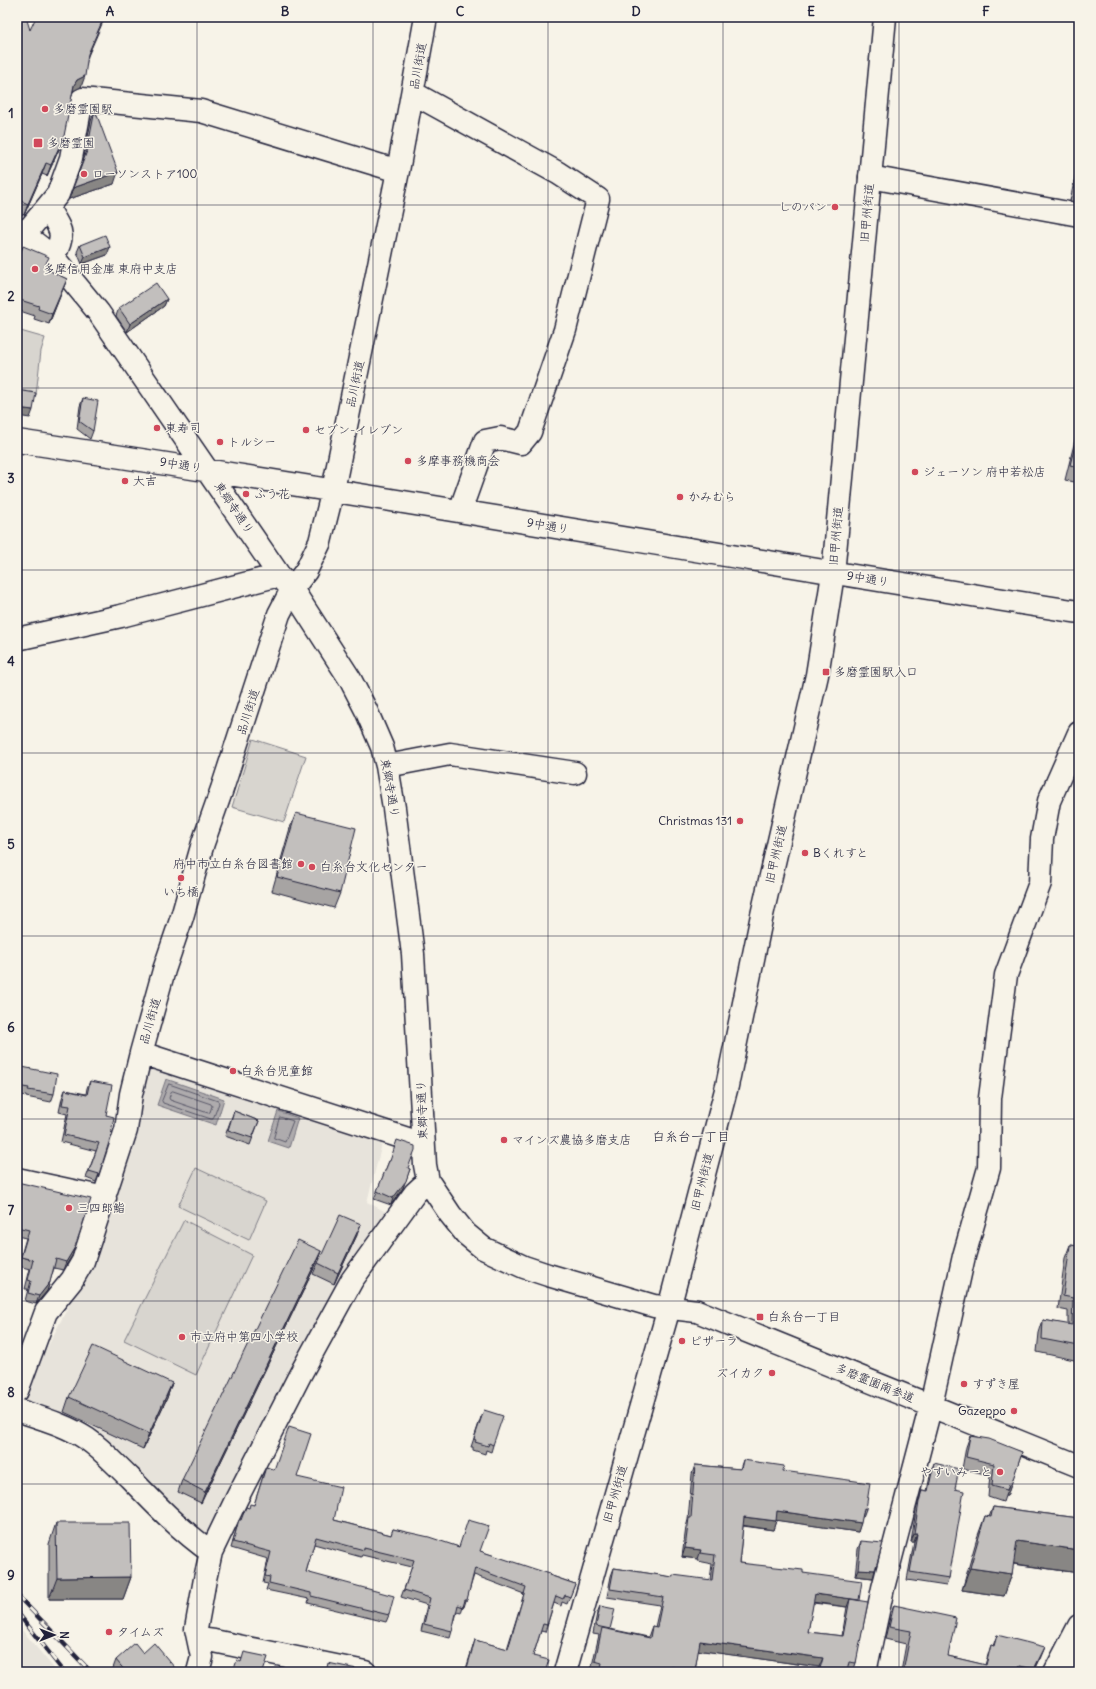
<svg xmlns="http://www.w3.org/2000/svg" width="1096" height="1689" viewBox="0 0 1096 1689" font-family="Delius,'Klee One',sans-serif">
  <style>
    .built { fill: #e7e3db }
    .green { fill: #d8d5cf; stroke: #7d7c85 }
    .water { fill: #aeabad; stroke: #76747f }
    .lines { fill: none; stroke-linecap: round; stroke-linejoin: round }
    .shore { stroke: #5a5969; stroke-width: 1 }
    .minor-casing { stroke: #22223b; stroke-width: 25 }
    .major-casing { stroke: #22223b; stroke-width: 25 }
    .highway-casing { stroke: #22223b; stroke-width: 25 }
    .minor { stroke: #f7f3e8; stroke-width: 22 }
    .major { stroke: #f7f3e8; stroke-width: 22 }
    .highway { stroke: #f7f3e8; stroke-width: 22 }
    .rail-casing { stroke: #22223b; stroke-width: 4.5 }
    .rail { stroke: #f7f3e8; stroke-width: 3; stroke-dasharray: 9; stroke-linecap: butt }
    .wall { fill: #a7a4a3; stroke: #22223b; fill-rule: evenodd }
    .shaded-wall { fill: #888684; stroke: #22223b }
    .building { fill: #c2bfbd; stroke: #22223b }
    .grid { fill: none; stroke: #22223b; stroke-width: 1; stroke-opacity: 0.55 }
    .poi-dot { fill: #d1495b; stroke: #f7f3e8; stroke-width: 1.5 }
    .labels { text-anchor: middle; stroke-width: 3; stroke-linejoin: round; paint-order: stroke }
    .street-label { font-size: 12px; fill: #22223b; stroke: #f7f3e8 }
    .poi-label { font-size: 12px; fill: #22223b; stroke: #f7f3e8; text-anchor: start }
    .neighbourhood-label { font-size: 13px; fill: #22223b; stroke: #f7f3e8 }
    .neatline { fill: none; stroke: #22223b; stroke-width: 1.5 }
    .grid-label { font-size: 13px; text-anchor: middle; font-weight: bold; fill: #22223b }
  </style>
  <rect width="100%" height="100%" fill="#f7f3e8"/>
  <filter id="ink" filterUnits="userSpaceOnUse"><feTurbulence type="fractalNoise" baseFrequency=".025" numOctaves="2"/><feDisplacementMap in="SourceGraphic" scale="8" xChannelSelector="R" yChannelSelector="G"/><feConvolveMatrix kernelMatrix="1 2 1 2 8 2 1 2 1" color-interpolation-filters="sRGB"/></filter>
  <g filter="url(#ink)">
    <path class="built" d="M 148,1065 L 383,1140 L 367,1202 L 388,1213 L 208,1536 L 92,1431 L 21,1398 L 97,1251 L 130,1157 Z
      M 17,1624 L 57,1672 L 17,1672 Z"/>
    <path class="green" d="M 17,330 L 45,338 L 41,351 L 36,395 L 17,392 Z
      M 253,739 L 306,756 L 284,822 L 232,807 Z
      M 196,1168 L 266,1201 L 249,1240 L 178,1206 Z
      M 184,1220 L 252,1255 L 196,1375 L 124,1340 Z"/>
    <path class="water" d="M 166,1079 L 224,1099 L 216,1125 L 157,1105 Z
      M 278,1111 L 298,1118 L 289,1148 L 268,1141 Z"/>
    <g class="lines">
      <path class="shore" d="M 169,1084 L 218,1101 L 219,1103 L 213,1119 L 211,1119 L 163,1103 L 162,1101 Z
        M 173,1091 L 211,1104 L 212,1106 L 210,1112 L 208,1113 L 170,1100 L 169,1098 L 171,1092 Z
        M 280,1117 L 293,1121 L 285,1142 L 274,1138 Z"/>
      <defs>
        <path id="minor" d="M 413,93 L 558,173 L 598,199 L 565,330 L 530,432 L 521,443 L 500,438 L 485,441 L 460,511
          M 870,177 L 1079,215
          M 48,208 C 60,230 67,233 53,257
          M 17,229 L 53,257 L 99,313 L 279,575 L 292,589 L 350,679 L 366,710 L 382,747 L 387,766 L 394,808 L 413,954 L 425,1165 L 428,1181 L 450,1214 L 466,1234 L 483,1248 L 524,1267 L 548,1275 L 654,1306 L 697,1311 L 1079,1466
          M 17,237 L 25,234 L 58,194 L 71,158 L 82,99 L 201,111 L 398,171
          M 17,441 C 372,494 725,557 1079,612
          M 17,639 L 121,616 L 279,575
          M 387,766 L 450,754 L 575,773
          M 141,1053 L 423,1144
          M 17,1179 L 105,1198
          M 17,1391 L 46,1312 L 72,1280 L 83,1261 L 126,1130 L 131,1094 L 141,1053 L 164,970 L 182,917 L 203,843 L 222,789 L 279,614 L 292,589 L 306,571 L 320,542 L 333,490 L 398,171 L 426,17
          M 17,1410 C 41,1418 66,1425 87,1439 C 103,1450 116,1465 130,1478 C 155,1504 181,1531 211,1552
          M 199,1639 L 214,1641 L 365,1672
          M 198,1672 L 202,1657 L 196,1629 L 205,1579 L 211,1552 L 237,1498 L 301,1373 L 352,1280 L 415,1193 L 428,1181
          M 865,1672 L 883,1588 L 931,1405 L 964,1256 L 989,1168 L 990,1098 L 1006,975 L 1040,883 L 1042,839 L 1049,801 L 1079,733"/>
        <path id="major" d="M 565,1672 L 669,1308 L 727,1086 L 762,915 L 817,675 L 833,574 L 885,17"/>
        <path id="highway" d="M 1055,1672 L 1079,1626
          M 1073,1672 L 1079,1660"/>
      </defs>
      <use href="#minor" class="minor-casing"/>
      <use href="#major" class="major-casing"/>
      <use href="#highway" class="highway-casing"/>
      <use href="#minor" class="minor"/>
      <use href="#major" class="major"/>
      <use href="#highway" class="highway"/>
      <defs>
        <path id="rail" d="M 17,1595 L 91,1672
          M 17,1612 L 64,1672"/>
      </defs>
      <use href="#rail" class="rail-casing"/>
      <use href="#rail" class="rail"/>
    </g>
    <path class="wall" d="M 17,17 L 30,30 L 88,57 L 81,87 L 73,91 L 60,147 L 47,176 L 42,174 L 24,215 L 17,212 Z
      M 95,110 L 114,184 L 69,199 L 83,162 L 91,121 Z
      M 1079,158 L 1079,202 L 1070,201 Z
      M 80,245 L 107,255 L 82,264 L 77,252 Z
      M 17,262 L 45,269 L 67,279 L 49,324 L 34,319 L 35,316 L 17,310 Z
      M 167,299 L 164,306 L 127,332 L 116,316 L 119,308 Z
      M 83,398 L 93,431 L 90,439 L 77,429 L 80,406 Z
      M 1079,424 L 1079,483 L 1065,480 Z
      M 296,813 L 340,893 L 334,908 L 272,891 L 290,828 Z
      M 17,1066 L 54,1094 L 51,1102 L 26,1097 L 26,1096 L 17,1094 Z
      M 90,1081 L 106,1115 L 99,1174 L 96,1182 L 86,1178 L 96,1151 L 61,1142 L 67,1114 L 59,1112 L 62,1098 L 65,1090 L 86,1094 L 87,1088 Z
      M 234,1111 L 259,1121 L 250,1145 L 225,1136 Z
      M 389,1161 L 408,1168 L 403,1188 L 391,1205 L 374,1199 Z
      M 17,1182 L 75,1247 L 72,1256 L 63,1270 L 54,1268 L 47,1291 L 36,1304 L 25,1301 L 28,1289 L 25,1289 L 30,1269 L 18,1266 L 26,1238 L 17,1236 Z
      M 357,1235 L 334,1284 L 313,1274 L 318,1263 Z
      M 1070,1245 L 1079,1246 L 1079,1361 L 1037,1352 L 1039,1333 L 1043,1320 L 1068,1325 L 1068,1311 L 1058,1309 L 1065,1258 Z
      M 321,1251 L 317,1262 L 201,1503 L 178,1492 L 182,1480 Z
      M 172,1383 L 167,1398 L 143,1449 L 64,1412 L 69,1397 Z
      M 481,1417 L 493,1445 L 491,1452 L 486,1450 L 485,1454 L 473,1450 L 473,1447 L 471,1447 Z
      M 970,1436 L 1022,1452 L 1007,1496 L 1005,1496 L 1003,1502 L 988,1497 L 990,1475 L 962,1469 L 966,1447 Z
      M 743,1460 L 783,1471 L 866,1509 L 863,1517 L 862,1517 L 858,1532 L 776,1520 L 773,1530 L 743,1526 L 739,1563 L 803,1573 L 859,1601 L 856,1663 L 853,1672 L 847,1671 L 847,1672 L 818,1672 L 819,1667 L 698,1650 L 695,1672 L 599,1672 L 591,1670 L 599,1635 L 593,1634 L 597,1613 L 600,1606 L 610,1629 L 648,1637 L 652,1626 L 655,1627 L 660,1605 L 607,1597 L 611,1576 L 614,1568 L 672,1577 L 710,1580 L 712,1564 L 697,1561 L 698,1559 L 682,1557 L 686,1527 L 688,1520 L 692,1474 L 695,1465 L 740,1469 ZM 813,1603 L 847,1607 L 842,1636 L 808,1632 Z
      M 934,1463 L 955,1489 L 949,1578 L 946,1586 L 907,1580 L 914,1542 L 911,1542 L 916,1510 L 922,1490 L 927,1491 L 931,1471 Z
      M 266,1467 L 297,1477 L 334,1520 L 391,1535 L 393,1529 L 459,1547 L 480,1551 L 575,1584 L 567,1604 L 562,1602 L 561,1606 L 554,1603 L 545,1632 L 541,1631 L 533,1656 L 545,1672 L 465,1672 L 475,1640 L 507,1649 L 524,1594 L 474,1575 L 464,1607 L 463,1606 L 461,1613 L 457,1612 L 452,1631 L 450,1638 L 421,1631 L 427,1605 L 401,1597 L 412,1567 L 362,1555 L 361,1557 L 314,1544 L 306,1572 L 389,1615 L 386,1622 L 308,1603 L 309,1599 L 266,1590 L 268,1584 L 263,1583 L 268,1559 L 231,1548 L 238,1523 L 241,1520 L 249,1508 L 254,1505 Z
      M 993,1507 L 1079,1518 L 1079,1573 L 1013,1564 L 1012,1574 L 1004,1596 L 962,1590 L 977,1538 L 985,1516 L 989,1517 Z
      M 56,1523 L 131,1577 L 123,1599 L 49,1599 L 49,1544 Z
      M 861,1541 L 873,1578 L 855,1576 L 858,1549 Z
      M 894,1605 L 948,1656 L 985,1665 L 991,1645 L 993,1646 L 997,1635 L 1040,1659 L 1034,1672 L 901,1672 L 906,1644 L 885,1639 L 890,1617 Z
      M 116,1660 L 174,1672 L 113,1672 L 112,1671 Z"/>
    <path class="shaded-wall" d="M 104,17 L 105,17 L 84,65 L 88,54 Z
      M 85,76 L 81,87 L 73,91 L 74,85 L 77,80 Z
      M 64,136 L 60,147 L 47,176 L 51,165 Z
      M 46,163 L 42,174 L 24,215 L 28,204 Z
      M 118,172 L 114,184 L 69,199 L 73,188 Z
      M 110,247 L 107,255 L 82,264 L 85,257 Z
      M 67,279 L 49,324 L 52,314 Z
      M 167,299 L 164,306 L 127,332 L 130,324 Z
      M 17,408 L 33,410 L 30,418 L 17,416 Z
      M 410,1169 L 403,1188 L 391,1205 L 393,1198 Z
      M 361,1224 L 357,1235 L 334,1284 L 338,1273 Z
      M 75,1247 L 72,1256 L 63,1270 L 66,1262 Z
      M 321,1251 L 317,1262 L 201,1503 L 205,1492 Z
      M 50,1282 L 47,1291 L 36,1304 L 39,1296 Z
      M 172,1383 L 167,1398 L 143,1449 L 149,1434 Z
      M 1009,1485 L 1011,1485 L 1007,1496 L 1005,1496 Z
      M 777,1511 L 861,1523 L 858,1532 L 774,1520 Z
      M 744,1517 L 776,1521 L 773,1530 L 741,1525 Z
      M 914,1534 L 917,1534 L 914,1542 L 911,1542 Z
      M 1017,1541 L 1079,1550 L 1079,1573 L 1009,1563 Z
      M 685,1548 L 701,1550 L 698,1559 L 682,1557 Z
      M 970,1568 L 1012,1574 L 1004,1596 L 962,1590 Z
      M 858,1569 L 875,1570 L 873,1578 L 855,1576 Z
      M 131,1577 L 123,1599 L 49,1599 L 57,1578 Z
      M 815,1594 L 859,1600 L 856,1608 L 850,1599 L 847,1607 L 812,1602 Z
      M 700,1641 L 823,1658 L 819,1667 L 696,1650 Z
      M 1045,1647 L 1040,1659 L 1034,1672 L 1033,1672 Z
      M 671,1667 L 695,1670 L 695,1672 L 669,1672 Z"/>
    <path class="building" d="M 17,17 L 26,17 L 30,30 L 36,17 L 104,17 L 88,54 L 85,76 L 77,80 L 74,85 L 64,136 L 51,165 L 46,163 L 28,204 L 17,199 Z
      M 95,110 L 118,172 L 73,188 L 87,151 Z
      M 1079,166 L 1079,190 L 1074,189 Z
      M 105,235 L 110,247 L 85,257 L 80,245 Z
      M 23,246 L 49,257 L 44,268 L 67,279 L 52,314 L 38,309 L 39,306 L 17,299 L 17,262 Z
      M 156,283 L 167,299 L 130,324 L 119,308 Z
      M 17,390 L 36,393 L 33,410 L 17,408 Z
      M 83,398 L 98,401 L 93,431 L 79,421 Z
      M 1079,431 L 1079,467 L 1070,465 Z
      M 296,813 L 356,828 L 340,893 L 277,877 Z
      M 17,1066 L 57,1074 L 54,1094 L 28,1090 L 29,1088 L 17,1086 Z
      M 90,1081 L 112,1085 L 106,1115 L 114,1117 L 111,1132 L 112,1133 L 99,1174 L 89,1171 L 99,1143 L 64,1135 L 70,1106 L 62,1105 L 65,1090 L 87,1095 Z
      M 234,1111 L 259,1121 L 252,1138 L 228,1130 Z
      M 397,1140 L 415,1146 L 415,1150 L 408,1168 L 410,1169 L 406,1181 L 393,1198 L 377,1191 L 389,1161 L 390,1161 Z
      M 17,1182 L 91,1199 L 75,1247 L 66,1262 L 56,1259 L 50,1282 L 39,1296 L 28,1293 L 31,1281 L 28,1280 L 33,1260 L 21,1257 L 29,1230 L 17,1227 Z
      M 340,1215 L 361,1224 L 338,1273 L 318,1263 Z
      M 298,1240 L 321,1251 L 205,1492 L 182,1480 Z
      M 1070,1245 L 1079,1246 L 1079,1346 L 1042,1339 L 1043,1320 L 1072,1325 L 1073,1298 L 1063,1296 Z
      M 93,1346 L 172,1383 L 149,1434 L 69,1397 Z
      M 484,1410 L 503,1416 L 493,1445 L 489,1443 L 488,1446 L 475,1442 L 476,1440 L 474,1439 Z
      M 289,1427 L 311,1434 L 297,1477 L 341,1487 L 334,1520 L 391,1535 L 393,1529 L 429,1537 L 459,1547 L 468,1520 L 489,1526 L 480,1551 L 550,1574 L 549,1575 L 575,1584 L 570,1597 L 565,1595 L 563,1599 L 556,1596 L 547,1625 L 543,1624 L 533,1656 L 549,1660 L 545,1672 L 523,1672 L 512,1669 L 512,1672 L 508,1671 L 507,1672 L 483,1672 L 467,1668 L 475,1640 L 508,1649 L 526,1587 L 475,1568 L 467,1600 L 465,1600 L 463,1607 L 458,1605 L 452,1631 L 424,1624 L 430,1598 L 404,1590 L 414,1560 L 364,1548 L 364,1550 L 316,1537 L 306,1572 L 394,1596 L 389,1615 L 311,1596 L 311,1593 L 269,1583 L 270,1577 L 265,1576 L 271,1552 L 233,1542 L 238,1523 L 239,1520 L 241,1520 L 246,1507 L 249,1508 L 250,1504 L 254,1505 L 266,1467 L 274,1470 Z
      M 970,1436 L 989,1439 L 1022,1452 L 1011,1485 L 1009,1485 L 1007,1490 L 992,1486 L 994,1464 L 966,1457 Z
      M 743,1460 L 784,1466 L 783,1471 L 870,1483 L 866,1509 L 864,1508 L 861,1523 L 777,1511 L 776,1521 L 744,1517 L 739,1563 L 803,1570 L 803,1573 L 862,1581 L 859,1600 L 815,1594 L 808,1632 L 843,1636 L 850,1599 L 868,1602 L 856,1663 L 849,1662 L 847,1672 L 819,1672 L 823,1658 L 700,1641 L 695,1670 L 671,1667 L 670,1672 L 600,1672 L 602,1663 L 595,1661 L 602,1628 L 650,1638 L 652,1626 L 657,1627 L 663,1597 L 610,1589 L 614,1568 L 673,1577 L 673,1575 L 712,1580 L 715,1555 L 700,1553 L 701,1550 L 685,1548 L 689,1518 L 691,1518 L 695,1465 L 741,1469 Z
      M 934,1463 L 959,1469 L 955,1489 L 964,1491 L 949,1578 L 910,1572 L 917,1534 L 914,1534 L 919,1502 L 922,1490 L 928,1491 Z
      M 993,1507 L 1079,1518 L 1079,1550 L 1017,1541 L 1012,1574 L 970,1568 L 985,1516 L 991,1517 Z
      M 56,1523 L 130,1523 L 131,1577 L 57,1578 Z
      M 861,1541 L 883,1543 L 875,1570 L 858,1569 Z
      M 894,1605 L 956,1618 L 948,1656 L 986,1665 L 991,1645 L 994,1646 L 997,1635 L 1045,1647 L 1034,1669 L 1020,1666 L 1016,1672 L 903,1672 L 911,1631 L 889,1627 Z
      M 600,1606 L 615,1609 L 610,1629 L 596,1626 Z
      M 135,1643 L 143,1653 L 154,1643 L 175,1668 L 171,1672 L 126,1672 L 116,1660 Z
      M 244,1652 L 268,1657 L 263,1672 L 233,1672 L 237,1660 L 241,1662 Z
      M 328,1663 L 357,1669 L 356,1672 L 326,1672 Z"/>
  </g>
  <path class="grid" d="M 197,17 L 197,1672M 373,17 L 373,1672M 548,17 L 548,1672M 723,17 L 723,1672M 899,17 L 899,1672M 17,205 L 1079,205M 17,388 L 1079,388M 17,570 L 1079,570M 17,753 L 1079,753M 17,936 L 1079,936M 17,1119 L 1079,1119M 17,1301 L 1079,1301M 17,1484 L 1079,1484"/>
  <g class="poi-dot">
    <circle cx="45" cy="109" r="4"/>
    <rect x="33" y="138" width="10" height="10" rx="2"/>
    <circle cx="84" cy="174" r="4"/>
    <circle cx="835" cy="207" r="4"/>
    <circle cx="35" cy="269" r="4"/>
    <circle cx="157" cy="428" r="4"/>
    <circle cx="306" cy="430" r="4"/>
    <circle cx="220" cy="442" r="4"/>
    <circle cx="408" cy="461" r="4"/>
    <circle cx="915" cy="472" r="4"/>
    <circle cx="125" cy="481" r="4"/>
    <circle cx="246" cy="494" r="4"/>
    <circle cx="680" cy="497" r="4"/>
    <rect x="822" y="668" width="8" height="8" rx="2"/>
    <circle cx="740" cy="821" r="4"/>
    <circle cx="805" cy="853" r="4"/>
    <circle cx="301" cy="864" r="4"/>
    <circle cx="312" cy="867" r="4"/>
    <circle cx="181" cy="878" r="4"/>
    <circle cx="233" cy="1071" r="4"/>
    <circle cx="504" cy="1140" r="4"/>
    <circle cx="69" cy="1208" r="4"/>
    <rect x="756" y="1313" width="8" height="8" rx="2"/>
    <circle cx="182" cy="1337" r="4"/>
    <circle cx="682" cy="1341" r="4"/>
    <circle cx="772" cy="1373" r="4"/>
    <circle cx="964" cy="1384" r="4"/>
    <circle cx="1014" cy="1411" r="4"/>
    <circle cx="1000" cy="1472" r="4"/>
    <circle cx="109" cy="1632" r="4"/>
  </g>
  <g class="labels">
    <g class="street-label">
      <text transform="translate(418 66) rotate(-80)" y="4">品川街道</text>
      <text transform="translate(867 213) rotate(-85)" y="4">旧甲州街道</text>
      <text transform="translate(355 384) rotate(-78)" y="4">品川街道</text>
      <text transform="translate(181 465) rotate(9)" y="4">9中通り</text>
      <text transform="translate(234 508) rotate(56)" y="4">東郷寺通り</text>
      <text transform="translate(548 526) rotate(10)" y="4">9中通り</text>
      <text transform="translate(836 536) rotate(-85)" y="4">旧甲州街道</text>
      <text transform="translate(868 579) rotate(9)" y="4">9中通り</text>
      <text transform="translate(248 712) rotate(-72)" y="4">品川街道</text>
      <text transform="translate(390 788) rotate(80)" y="4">東郷寺通り</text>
      <text transform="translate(776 854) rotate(-77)" y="4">旧甲州街道</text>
      <text transform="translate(150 1021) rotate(-74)" y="4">品川街道</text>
      <text transform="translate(422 1110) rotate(-92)" y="4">東郷寺通り</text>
      <text transform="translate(702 1182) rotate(-76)" y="4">旧甲州街道</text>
      <text transform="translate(875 1383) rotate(22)" y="4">多磨霊園南参道</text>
      <text transform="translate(615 1494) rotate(-74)" y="4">旧甲州街道</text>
    </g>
    <g class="poi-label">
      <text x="53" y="113">多磨霊園駅</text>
      <text x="47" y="147">多磨霊園</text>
      <text x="92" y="178">ローソンストア100</text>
      <text x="827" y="211" text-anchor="end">しのパン</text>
      <text x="43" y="273">多摩信用金庫 東府中支店</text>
      <text x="165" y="432">東寿司</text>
      <text x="314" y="434">セブン-イレブン</text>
      <text x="228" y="446">トルシー</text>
      <text x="416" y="465">多摩事務機商会</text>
      <text x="923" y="476">ジェーソン 府中若松店</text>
      <text x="133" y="485">大吉</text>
      <text x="254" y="498">ふう花</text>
      <text x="688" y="501">かみむら</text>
      <text x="834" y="676">多磨霊園駅入口</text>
      <text x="732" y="825" text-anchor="end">Christmas 131</text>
      <text x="813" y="857">Bくれすと</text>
      <text x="293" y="868" text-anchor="end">府中市立白糸台図書館</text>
      <text x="320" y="871">白糸台文化センター</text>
      <text x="181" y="896" text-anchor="middle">いち橋</text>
      <text x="241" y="1075">白糸台児童館</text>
      <text x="512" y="1144">マインズ農協多磨支店</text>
      <text x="77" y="1212">三四郎鮨</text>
      <text x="768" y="1321">白糸台一丁目</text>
      <text x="190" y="1341">市立府中第四小学校</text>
      <text x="690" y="1345">ピザーラ</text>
      <text x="764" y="1377" text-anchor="end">ズイカク</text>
      <text x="972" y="1388">すずき屋</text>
      <text x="1006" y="1415" text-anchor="end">Gazeppo</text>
      <text x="992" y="1476" text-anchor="end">やすいみーと</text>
      <text x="117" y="1636">タイムズ</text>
    </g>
    <g class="neighbourhood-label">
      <text x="691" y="1141">白糸台一丁目</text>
    </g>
  </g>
  <rect width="1096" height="1689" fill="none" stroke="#f7f3e8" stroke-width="44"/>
  <g transform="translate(54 1635) rotate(90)" stroke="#f7f3e8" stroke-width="3" paint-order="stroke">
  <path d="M0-3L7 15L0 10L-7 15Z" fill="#22223b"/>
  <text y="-6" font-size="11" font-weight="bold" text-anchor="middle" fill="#22223b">N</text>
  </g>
  <rect x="22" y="22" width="1052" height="1645" class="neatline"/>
  <g class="grid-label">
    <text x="110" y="16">A</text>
    <text x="285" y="16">B</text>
    <text x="460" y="16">C</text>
    <text x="636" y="16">D</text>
    <text x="811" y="16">E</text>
    <text x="986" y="16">F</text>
    <text x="11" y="118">1</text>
    <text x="11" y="301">2</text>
    <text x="11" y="483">3</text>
    <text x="11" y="666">4</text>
    <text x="11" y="849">5</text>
    <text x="11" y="1032">6</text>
    <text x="11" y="1215">7</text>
    <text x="11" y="1397">8</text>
    <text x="11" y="1580">9</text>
  </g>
</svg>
